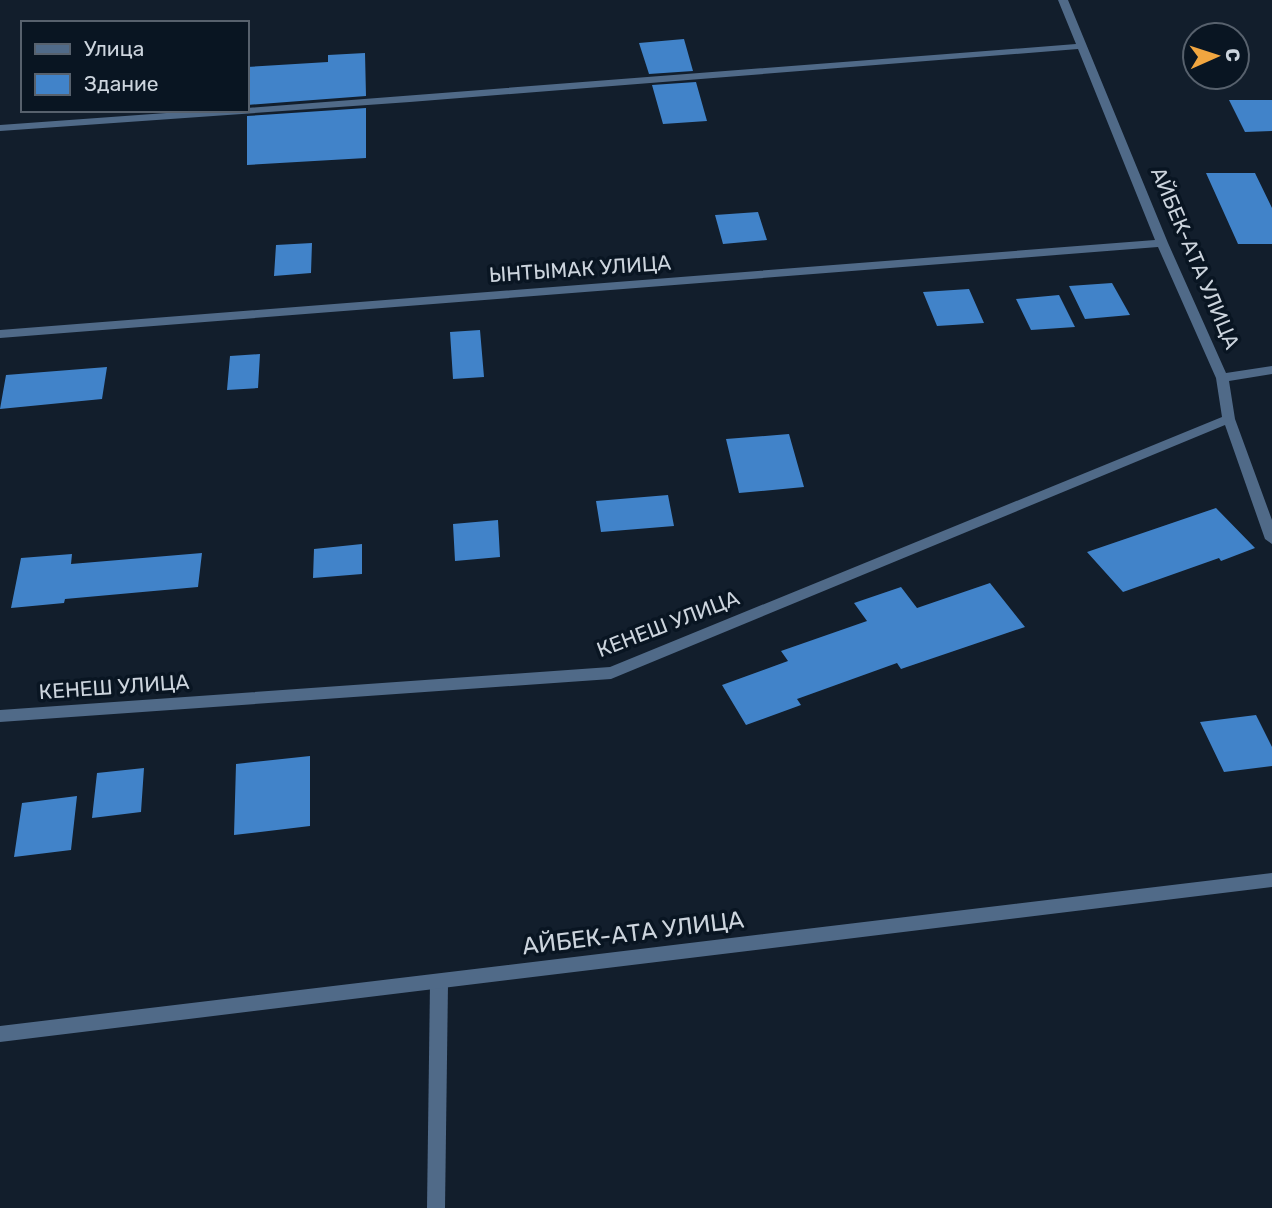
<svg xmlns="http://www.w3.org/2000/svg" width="1272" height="1208" viewBox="0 0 1272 1208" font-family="Rubik,sans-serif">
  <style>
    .building { fill: #4183c9 }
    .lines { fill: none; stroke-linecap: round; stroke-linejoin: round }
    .service { fill: #506a88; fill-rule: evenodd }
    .minor { fill: #506a88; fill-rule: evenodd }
    .labels { text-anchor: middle; stroke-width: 7; stroke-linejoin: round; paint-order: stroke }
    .street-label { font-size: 21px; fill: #ccd4dd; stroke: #091522 }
    .near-street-label { font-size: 24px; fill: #ccd4dd; stroke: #091522 }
  </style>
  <rect width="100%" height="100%" fill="#121e2c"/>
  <path class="building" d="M 684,39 L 693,71 L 649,74 L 639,43 Z
    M 365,53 L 366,96 L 247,105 L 247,67 L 328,62 L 328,55 Z
    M 696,82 L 707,121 L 663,124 L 652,85 Z
    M 1229,100 L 1272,100 L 1272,131 L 1245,132 Z
    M 366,108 L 366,158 L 247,165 L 247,116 Z
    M 1206,173 L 1255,173 L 1272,208 L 1272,244 L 1238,244 Z
    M 758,212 L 767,240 L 723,244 L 715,215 Z
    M 312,243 L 311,273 L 274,276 L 276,245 Z
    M 1112,283 L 1130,315 L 1085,319 L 1069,286 Z
    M 969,289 L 984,323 L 937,326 L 923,292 Z
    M 1059,295 L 1075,327 L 1031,330 L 1016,299 Z
    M 480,330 L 484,377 L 453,379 L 450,332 Z
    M 260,354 L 258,388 L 227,390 L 230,356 Z
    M 107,367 L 102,399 L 0,409 L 6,375 Z
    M 789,434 L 804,487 L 739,493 L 726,439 Z
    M 668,495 L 674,526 L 601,532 L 596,501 Z
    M 1216,508 L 1255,548 L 1221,561 L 1219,558 L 1123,592 L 1087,552 Z
    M 498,520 L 500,557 L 455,561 L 453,524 Z
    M 362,544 L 362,574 L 313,578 L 314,549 Z
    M 202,553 L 198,587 L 65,599 L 64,603 L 11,608 L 21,558 L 72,554 L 71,564 Z
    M 990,583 L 1025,627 L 901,669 L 897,663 L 797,699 L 801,705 L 746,725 L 722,685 L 788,661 L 781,651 L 867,621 L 854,603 L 901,587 L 917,608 Z
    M 1256,715 L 1272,747 L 1272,766 L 1224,772 L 1200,722 Z
    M 310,756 L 310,826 L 234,835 L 236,764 Z
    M 144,768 L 141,812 L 92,818 L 97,773 Z
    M 77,796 L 71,850 L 14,857 L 22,803 Z"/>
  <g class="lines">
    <path class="service" d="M 439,975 L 445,978 L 448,983 L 445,1208 L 427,1208 L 430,983 L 433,978 Z"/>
    <path class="minor" d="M 1058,0 L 1068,0 L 1168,243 L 1226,373 L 1272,366 L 1272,374 L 1229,381 L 1235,419 L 1272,520 L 1272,544 L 1265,539 L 1225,425 L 611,679 L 0,722 L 0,710 L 610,667 L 1222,417 L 1216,378 L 1158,247 L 0,338 L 0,330 L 1155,240 L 1078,49 L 410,102 L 0,131 L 0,125 L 208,110 L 247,110 L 247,108 L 1076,44 Z
      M 1272,873 L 1272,887 L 0,1042 L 0,1026 Z"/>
  </g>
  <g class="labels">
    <g class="street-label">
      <text transform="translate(1195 258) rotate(67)" y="7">АЙБЕК-АТА УЛИЦА</text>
      <text transform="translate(580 269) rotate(-4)" y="7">ЫНТЫМАК УЛИЦА</text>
      <text transform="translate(668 624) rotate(-21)" y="7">КЕНЕШ УЛИЦА</text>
      <text transform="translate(114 687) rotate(-4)" y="7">КЕНЕШ УЛИЦА</text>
    </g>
    <g class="near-street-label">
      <text transform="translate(633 933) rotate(-7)" y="8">АЙБЕК-АТА УЛИЦА</text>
    </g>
  </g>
  <rect x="21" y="21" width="228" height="91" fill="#091522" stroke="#57616d" stroke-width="2"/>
  <rect x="35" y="44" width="35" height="10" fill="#506a88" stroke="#57616d" stroke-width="2"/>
  <text x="84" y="56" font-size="21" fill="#ccd4dd">Улица</text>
  <rect x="35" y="74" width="35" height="21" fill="#4183c9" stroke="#57616d" stroke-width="2"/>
  <text x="84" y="91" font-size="21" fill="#ccd4dd">Здание</text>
  <g transform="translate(1216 56) rotate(87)"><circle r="33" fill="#091522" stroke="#57616d" stroke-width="2"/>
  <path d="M0-5L12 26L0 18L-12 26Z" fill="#f1a640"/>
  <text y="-10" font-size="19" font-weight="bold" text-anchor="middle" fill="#ccd4dd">С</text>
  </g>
</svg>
